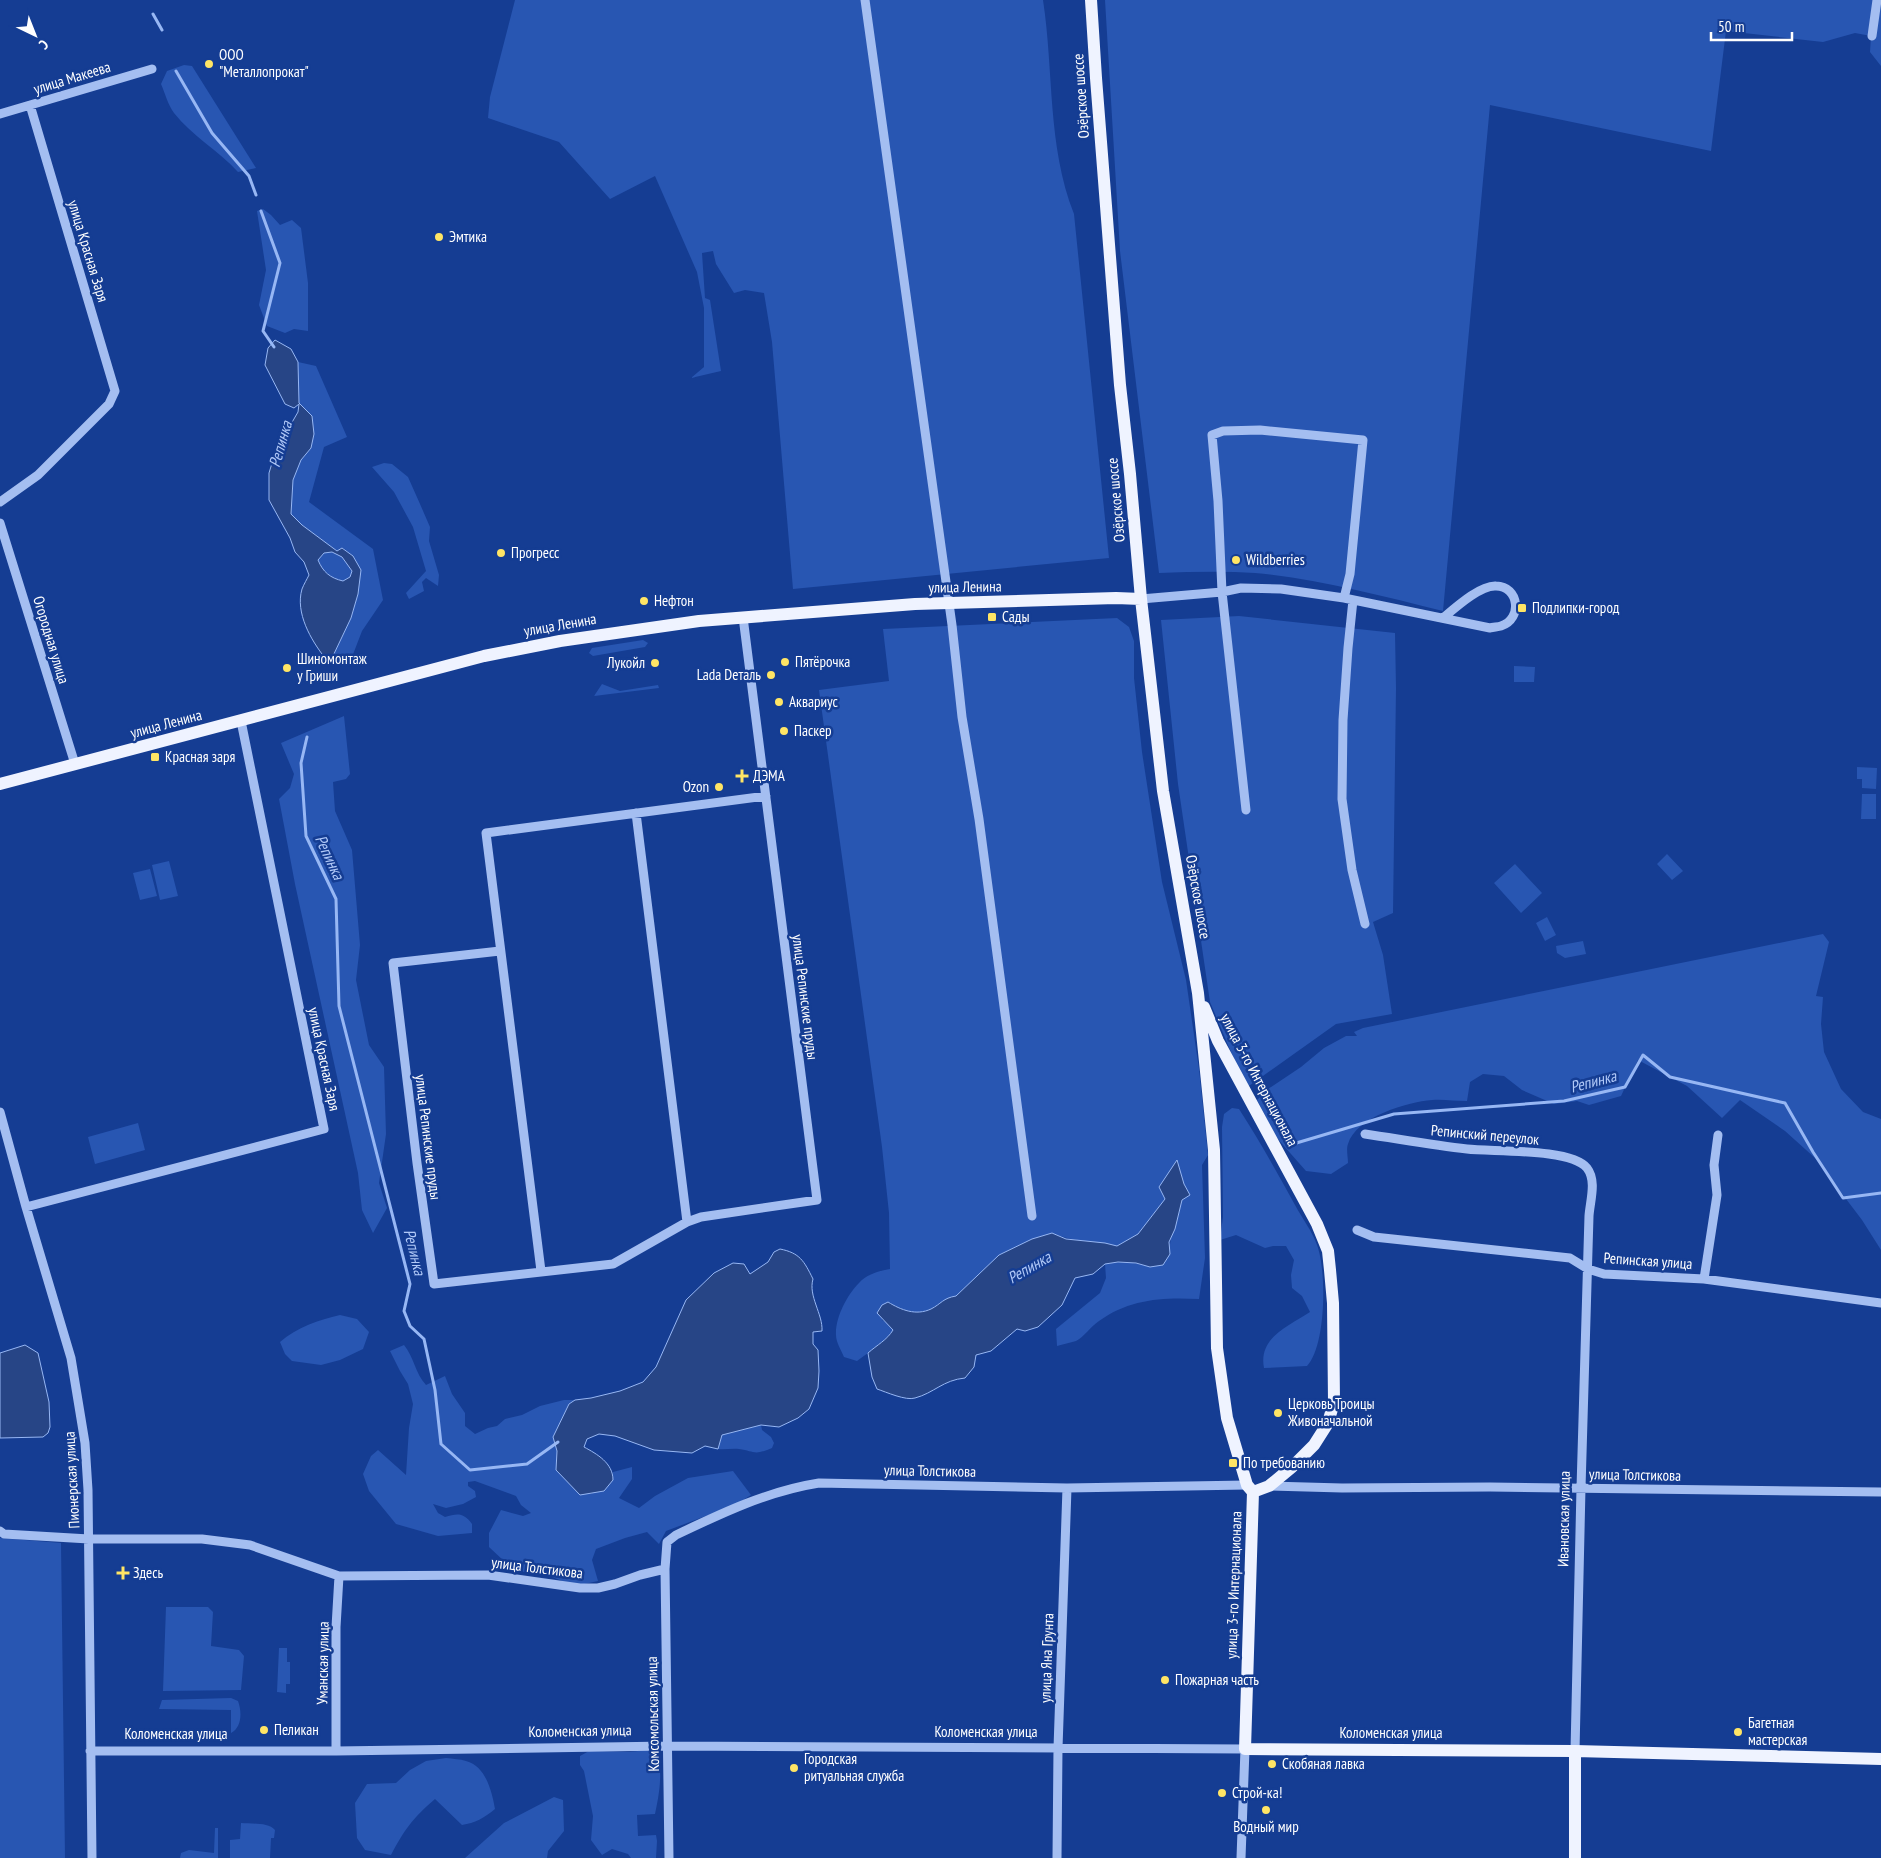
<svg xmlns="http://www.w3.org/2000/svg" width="1881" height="1858" viewBox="0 0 1881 1858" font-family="'PT Sans Narrow',sans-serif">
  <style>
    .green { fill: #2856b2 }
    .water { fill: #274586; stroke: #97b7f4; fill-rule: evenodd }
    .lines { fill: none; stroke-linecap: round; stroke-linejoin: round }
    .stream { stroke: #97b7f4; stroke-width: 3 }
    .minor { stroke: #a4bef1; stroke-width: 9 }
    .major { stroke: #eff3ff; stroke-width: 12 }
    .poi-dot { fill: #ffe565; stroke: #153d93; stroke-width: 2 }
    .labels { text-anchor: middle; stroke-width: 5; stroke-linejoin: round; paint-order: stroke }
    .poi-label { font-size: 15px; fill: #fff; stroke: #153d93; text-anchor: start }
    .street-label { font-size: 15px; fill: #fff; stroke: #153d93 }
    .water-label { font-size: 16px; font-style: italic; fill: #b1c9f8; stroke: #153d93 }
  </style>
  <rect width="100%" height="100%" fill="#153d93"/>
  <path class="green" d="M 515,0 L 1043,0 C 1054,72 1047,145 1074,214 L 1109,558 L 793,589 L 772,342 L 764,293 L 745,290 L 734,293 L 716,264 L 713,251 L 702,253 L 705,298 L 710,300 L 721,371 L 691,378 L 704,367 L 704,308 L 697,272 L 655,176 L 610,199 L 559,142 L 488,118 L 490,97 Z
    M 1105,0 L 1881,0 L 1881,66 L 1870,52 L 1871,36 L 1855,33 L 1823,42 L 1726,31 L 1711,151 L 1490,105 L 1443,611 C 1381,596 1319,579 1255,573 C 1223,571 1191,572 1159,573 L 1120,251 Z
    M 184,65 L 192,66 L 256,168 L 238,172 C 218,150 192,136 174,113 C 168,105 165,93 161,84 L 167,71 Z
    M 263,209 L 271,215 L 280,225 L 292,220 L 301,228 L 308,283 L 308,331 L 294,329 L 285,333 L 267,326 L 259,305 L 266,270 L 257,211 Z
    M 298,362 L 316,366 L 347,437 L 324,447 L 309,502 L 373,549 L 383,600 L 362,631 L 352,657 L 340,666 L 335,664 L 332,658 L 351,618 L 358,594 L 353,556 L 343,548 L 338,552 L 302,525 L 291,514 L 292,480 L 301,460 L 311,448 L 312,416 L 299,403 Z
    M 384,463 L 392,464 L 408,477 L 420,504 L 430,527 L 429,541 L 439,575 L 438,586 L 426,578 L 422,582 L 424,591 L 409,599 L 406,593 L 426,571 L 413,527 L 394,492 L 372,467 Z
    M 332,552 L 342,556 L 352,571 L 350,577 L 343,581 C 330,578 323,572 318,560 L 324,553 Z
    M 1239,616 L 1395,633 L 1396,688 L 1393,913 L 1373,922 L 1383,955 L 1392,1014 L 1336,1024 L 1246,1088 L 1210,1002 L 1178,784 L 1161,620 Z
    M 1117,618 L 1129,627 L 1134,641 L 1134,678 L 1142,752 L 1162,882 L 1186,980 L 1199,1069 L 1208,1155 L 1202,1165 L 1205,1258 L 1199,1299 C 1163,1297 1129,1299 1099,1321 C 1091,1326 1084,1337 1076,1341 C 1070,1343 1063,1344 1057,1346 L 1056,1329 L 1100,1293 L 1106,1278 L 1105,1264 C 1121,1261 1134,1262 1150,1267 L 1170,1254 C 1168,1238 1178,1217 1182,1200 L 1190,1195 L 1184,1184 L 1177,1161 L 1171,1171 L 1165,1199 L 1138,1234 L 1117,1246 C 1095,1241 1073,1242 1052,1233 L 1032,1239 L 999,1255 L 956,1296 C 944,1298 940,1304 931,1309 C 916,1316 901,1310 888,1302 L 882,1320 L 889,1324 L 893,1330 C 886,1341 868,1353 857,1361 L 844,1357 C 841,1350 836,1342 836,1335 C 835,1318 847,1295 859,1283 C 867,1274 879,1271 890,1269 L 889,1213 L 882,1147 L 819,690 L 889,681 L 883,629 Z
    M 643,640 L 648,643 L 645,647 L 593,656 L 589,653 L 592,648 Z
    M 1514,666 L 1535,667 L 1534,682 L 1514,682 Z
    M 602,684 L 620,691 L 658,685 L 659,688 L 594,696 Z
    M 344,716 L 350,774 L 346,779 L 333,782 L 335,811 L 352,850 L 360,945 L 356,980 L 369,1045 L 384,1067 L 386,1134 L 379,1183 L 387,1208 L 373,1233 L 362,1210 L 358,1173 L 295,884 L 279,799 L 290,788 L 294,774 L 281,743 Z
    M 1857,767 L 1877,768 L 1876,789 L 1862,788 L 1862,779 L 1857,779 Z
    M 1862,794 L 1876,794 L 1876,819 L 1861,819 Z
    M 1667,854 L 1683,871 L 1672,880 L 1657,864 Z
    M 169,861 L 178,896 L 160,900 L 152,865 Z
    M 1515,864 L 1542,893 L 1521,913 L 1494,883 Z
    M 150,869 L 157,896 L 140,900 L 133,873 Z
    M 1547,917 L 1556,935 L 1545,941 L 1536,923 Z
    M 1823,934 L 1829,942 L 1816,996 L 1823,997 L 1821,1024 L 1824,1052 L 1841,1089 L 1863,1112 L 1881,1119 L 1881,1250 L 1862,1220 L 1815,1158 L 1785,1131 L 1740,1100 L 1722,1118 L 1687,1086 L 1638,1060 L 1621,1096 L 1589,1105 L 1577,1101 L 1554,1104 L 1522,1090 L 1504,1076 L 1483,1074 L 1470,1082 L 1467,1101 C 1455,1101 1443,1099 1432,1100 C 1407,1102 1356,1117 1348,1144 C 1346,1149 1348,1157 1348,1163 L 1331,1174 L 1306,1171 L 1276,1137 L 1257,1100 L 1268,1089 L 1301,1067 L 1324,1048 L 1346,1036 L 1357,1036 L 1354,1032 L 1363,1028 Z
    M 1583,941 L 1586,954 L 1565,958 L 1557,953 L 1556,946 Z
    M 1232,1108 L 1239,1109 C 1259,1140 1277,1172 1295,1205 C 1302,1218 1312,1231 1317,1245 C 1327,1271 1326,1346 1307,1366 L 1264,1368 C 1258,1337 1289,1326 1310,1312 L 1302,1296 L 1292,1288 L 1291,1275 L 1294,1260 L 1286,1246 L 1273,1246 L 1265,1248 L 1236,1235 L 1220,1240 L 1223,1217 L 1222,1127 L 1224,1114 Z
    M 138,1123 L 145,1150 L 95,1164 L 88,1137 Z
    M 340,1315 L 357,1319 L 369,1332 L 363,1349 L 340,1360 L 321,1365 L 292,1361 L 285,1354 L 280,1342 C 297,1327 319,1320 340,1315 Z
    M 404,1345 C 414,1357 415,1373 426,1385 L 445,1376 L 452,1394 L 465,1413 L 465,1426 L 475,1434 L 488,1428 L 497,1426 L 505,1419 L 522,1415 L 540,1406 L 564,1400 L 575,1400 L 569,1404 L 553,1437 L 557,1451 L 556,1470 L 585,1494 L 591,1494 L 613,1480 L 613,1472 L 632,1467 L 632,1479 L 619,1498 L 639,1508 L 655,1496 L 688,1478 L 733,1471 L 751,1495 L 735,1505 L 666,1531 L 659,1544 L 647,1532 L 625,1538 L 596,1549 L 592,1560 L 598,1581 L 575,1586 L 552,1577 L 524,1572 L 505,1562 L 489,1547 L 489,1533 L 501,1510 L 523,1516 L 531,1513 L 521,1505 L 516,1496 L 475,1481 L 468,1482 L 468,1486 L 475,1491 L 476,1497 L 463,1504 L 446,1508 L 433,1504 L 438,1513 L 445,1517 C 458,1513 464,1513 472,1524 L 472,1533 L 438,1536 L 396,1524 L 369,1491 L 363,1474 L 371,1456 L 378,1450 L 406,1475 L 409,1428 L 413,1404 L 408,1384 L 400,1371 L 390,1351 Z
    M 761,1425 L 762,1430 L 771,1437 L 774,1443 L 772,1448 C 754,1456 754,1451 739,1449 C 732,1448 725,1450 718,1449 L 722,1435 Z
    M 0,1538 L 61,1543 L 65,1858 L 0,1858 Z
    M 166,1607 L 208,1607 L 213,1612 L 211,1646 L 239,1650 L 244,1656 L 241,1690 L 163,1691 Z
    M 279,1648 L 287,1648 L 287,1662 L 290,1662 L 290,1684 L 286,1684 L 286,1693 L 277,1692 Z
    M 231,1698 L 238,1701 C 242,1712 242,1727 231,1733 L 231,1710 L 159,1709 L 162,1700 Z
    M 646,1750 C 648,1751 651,1751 653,1753 C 666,1762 658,1800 655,1814 L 637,1815 L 638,1836 L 656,1835 L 657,1841 L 656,1858 L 631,1858 L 628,1854 L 612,1849 L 602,1855 L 591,1840 L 593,1816 L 584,1771 L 580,1765 L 580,1756 L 589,1751 L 630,1752 Z
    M 446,1758 C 453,1759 460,1759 466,1761 C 486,1766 492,1792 495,1809 C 484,1818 475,1823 462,1825 L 435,1799 C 413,1818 404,1830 391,1855 L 365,1850 L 357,1838 L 355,1803 L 367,1784 L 396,1783 L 410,1770 L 426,1761 Z
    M 554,1797 L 563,1800 L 564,1831 L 548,1851 L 547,1858 L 465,1858 L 504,1823 Z
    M 241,1823 C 251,1824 268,1822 275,1830 L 274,1838 L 271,1838 L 270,1858 L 230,1858 L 230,1840 L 240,1839 Z
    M 215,1828 L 218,1828 L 218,1858 L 180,1858 L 181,1853 L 189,1850 L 214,1853 Z"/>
  <path class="water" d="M 275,340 L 291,349 L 298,362 L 299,403 L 312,416 L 314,434 L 311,448 L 301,460 L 293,480 L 291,514 L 302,525 L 337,551 L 342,548 L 353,556 L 361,570 L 358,594 L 351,618 L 332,658 L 325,658 C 311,640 295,613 302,589 C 304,584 307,579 309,575 L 304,562 L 295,552 L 290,538 L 269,500 L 269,473 L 276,450 L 298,412 L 299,404 L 294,408 L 285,404 L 265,365 L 268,348 ZM 332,552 L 342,557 L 352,571 L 350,577 L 343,581 C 330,578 323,572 318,560 L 324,553 Z
    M 1177,1160 L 1184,1184 L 1190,1195 L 1182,1200 L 1175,1229 L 1169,1242 L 1170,1254 L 1163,1265 L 1150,1267 L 1136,1263 L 1118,1262 L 1105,1264 L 1093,1274 L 1075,1278 L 1062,1305 L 1038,1327 L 1025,1331 L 1017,1329 L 991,1351 L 976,1355 L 974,1367 L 965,1378 C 943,1380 934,1393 915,1398 C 906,1401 886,1392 877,1389 L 872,1377 L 868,1353 C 877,1345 887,1340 893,1330 L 877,1313 L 882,1305 L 888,1302 C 901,1310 916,1316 931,1309 C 941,1304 943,1298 956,1296 L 999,1255 L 1032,1239 L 1052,1233 L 1066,1239 L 1105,1243 L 1117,1246 L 1138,1234 L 1165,1199 L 1159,1187 Z
    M 780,1249 C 800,1253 804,1261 813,1279 C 808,1296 823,1314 822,1331 L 813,1332 L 813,1344 L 818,1350 L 819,1371 L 818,1388 L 809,1409 L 798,1418 L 779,1427 L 761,1425 L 722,1435 L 718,1449 L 705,1446 L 692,1453 L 654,1450 L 615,1436 L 599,1434 L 587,1439 L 584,1447 C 597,1454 613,1463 613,1480 L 604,1491 L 580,1495 L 556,1470 L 557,1451 L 553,1437 L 569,1404 L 575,1400 L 591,1398 L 620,1391 L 643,1382 L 656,1367 L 686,1300 L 714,1273 L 733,1263 L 744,1264 L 750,1274 L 768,1262 L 774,1252 Z
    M 25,1345 L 38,1353 L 49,1402 L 50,1427 L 48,1433 L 43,1437 L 0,1438 L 0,1353 Z"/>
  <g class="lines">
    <path class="stream" d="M 153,14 L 162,30
      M 176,71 L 212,133 L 249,176 L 256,195
      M 261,211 L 280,263 L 263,331 L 274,347
      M 307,737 L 301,763 L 306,836 L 336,899 L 339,1006 L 410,1284 L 404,1311 L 410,1326 L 424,1339 L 435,1390 L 441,1444 L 470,1470 L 527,1464 L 558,1442
      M 1293,1144 L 1394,1114 L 1564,1101 L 1625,1087 L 1643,1055 L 1670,1077 L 1785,1103 L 1813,1152 L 1843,1198 L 1881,1193"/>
    <path class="minor" d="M 865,0 L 952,625 L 962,717 L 979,819 L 1032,1216
      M 1872,36 L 1877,0
      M 0,114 L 152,69
      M 0,502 L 38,475 L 109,404 L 115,391 L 30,105
      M 0,523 L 75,764
      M 1141,599 L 1222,592 L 1241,588 L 1281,589 L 1344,598 L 1490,628 C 1493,627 1498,627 1501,626 C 1523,619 1519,586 1496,586 C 1480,585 1455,608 1443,618
      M 1353,600 L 1348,648 L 1343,720 L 1342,799 L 1352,870 L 1365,924
      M 1246,810 L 1222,592 L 1218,501 L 1212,435 L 1223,431 L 1260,430 L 1363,440 L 1350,574 L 1344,598
      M 636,813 L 687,1222
      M 500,951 L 393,963 L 417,1163 L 434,1284 L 613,1264 L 687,1222 L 701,1217 L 817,1200 L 743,617
      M 0,1112 L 26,1207 L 71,1358 L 85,1443 L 88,1490 L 92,1858
      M 1365,1134 C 1399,1139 1433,1145 1467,1149 C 1493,1152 1571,1148 1587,1168 C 1597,1181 1590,1201 1589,1216 L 1581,1488 L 1575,1751
      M 26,1207 L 324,1129 L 241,721
      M 1357,1230 L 1374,1237 L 1570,1258 L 1588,1269 L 1604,1274 L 1704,1279 L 1881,1303
      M 541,1271 L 486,833 L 766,796
      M 1704,1279 L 1717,1195 L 1714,1165 L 1718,1135
      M 1269,1486 L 1342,1488 L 1490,1487 L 1881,1492
      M 0,1531 L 4,1534 L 89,1539 L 202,1539 L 250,1545 L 339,1576 L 488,1575 L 580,1588 L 598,1588 L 615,1584 L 640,1575 L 665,1569
      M 90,1751 L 336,1751 L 668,1746 L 1245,1749 L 1241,1858
      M 336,1751 L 336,1627 L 339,1576
      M 669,1858 L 665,1569 L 667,1542 L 676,1535 C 722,1513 768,1491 819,1483 L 1067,1488 L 1247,1485
      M 1057,1858 L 1058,1748 L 1067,1488"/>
    <path class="major" d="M 1091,0 L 1096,78 L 1120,385 L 1130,474 L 1141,599 L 1163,791 L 1198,993 L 1214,1150 L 1217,1348 L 1227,1418 L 1247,1485 L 1253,1492 L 1245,1749 L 1575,1751 L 1881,1759
      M 0,784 L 484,656 L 560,641 L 699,621 L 915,604 L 1116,598 L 1141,599
      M 1204,1007 L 1218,1041 L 1317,1224 L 1328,1251 L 1330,1270 L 1333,1303 L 1334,1402 L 1328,1423 L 1314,1445 L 1292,1467 L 1269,1486 L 1253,1492
      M 1575,1858 L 1575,1751"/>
  </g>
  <g class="poi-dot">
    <circle cx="209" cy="64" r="5"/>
    <circle cx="439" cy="237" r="5"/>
    <circle cx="501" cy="553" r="5"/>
    <circle cx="1236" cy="560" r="5"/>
    <circle cx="644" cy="601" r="5"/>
    <rect x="1517" y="603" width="10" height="10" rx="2.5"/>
    <rect x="987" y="612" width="10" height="10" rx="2.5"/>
    <circle cx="785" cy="662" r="5"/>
    <circle cx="655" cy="663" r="5"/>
    <circle cx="287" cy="668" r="5"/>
    <circle cx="771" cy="675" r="5"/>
    <circle cx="779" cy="702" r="5"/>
    <circle cx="784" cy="731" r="5"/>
    <rect x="150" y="752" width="10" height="10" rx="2.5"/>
    <path d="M739.5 768.5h5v5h5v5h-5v5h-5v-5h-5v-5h5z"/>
    <circle cx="719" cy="787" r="5"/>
    <circle cx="1278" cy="1413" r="5"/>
    <rect x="1228" y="1458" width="10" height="10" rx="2.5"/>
    <path d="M120.5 1565.5h5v5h5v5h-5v5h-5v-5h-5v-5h5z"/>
    <circle cx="1165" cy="1680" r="5"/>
    <circle cx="264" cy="1730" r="5"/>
    <circle cx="1738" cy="1732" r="5"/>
    <circle cx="1272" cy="1764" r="5"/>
    <circle cx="794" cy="1768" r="5"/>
    <circle cx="1222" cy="1793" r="5"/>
    <circle cx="1266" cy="1810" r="5"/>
  </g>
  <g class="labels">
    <g class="poi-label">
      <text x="219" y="60">ООО<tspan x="219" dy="17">"Металлопрокат"</tspan></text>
      <text x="449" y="242">Эмтика</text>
      <text x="511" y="558">Прогресс</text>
      <text x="1246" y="565">Wildberries</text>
      <text x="654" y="606">Нефтон</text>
      <text x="1532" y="613">Подлипки-город</text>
      <text x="1002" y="622">Сады</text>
      <text x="297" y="664">Шиномонтаж<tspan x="297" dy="17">у Гриши</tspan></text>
      <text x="795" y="667">Пятёрочка</text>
      <text x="645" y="668" text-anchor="end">Лукойл</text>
      <text x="761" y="680" text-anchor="end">Lada Dеталь</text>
      <text x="789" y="707">Аквариус</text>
      <text x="794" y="736">Паскер</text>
      <text x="165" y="762">Красная заря</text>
      <text x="753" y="781">ДЭМА</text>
      <text x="709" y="792" text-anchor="end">Ozon</text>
      <text x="1288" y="1409">Церковь Троицы<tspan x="1288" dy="17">Живоначальной</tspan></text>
      <text x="1243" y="1468">По требованию</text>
      <text x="133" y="1578">Здесь</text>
      <text x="1175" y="1685">Пожарная часть</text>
      <text x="1748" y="1728">Багетная<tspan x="1748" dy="17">мастерская</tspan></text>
      <text x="274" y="1735">Пеликан</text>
      <text x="804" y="1764">Городская<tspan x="804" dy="17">ритуальная служба</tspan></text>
      <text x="1282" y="1769">Скобяная лавка</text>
      <text x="1232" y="1798">Строй-ка!</text>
      <text x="1266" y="1832" text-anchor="middle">Водный мир</text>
    </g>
    <g class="street-label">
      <text transform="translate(72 78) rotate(-17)" y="5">улица Макеева</text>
      <text transform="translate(1081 96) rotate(-94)" y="5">Озёрское шоссе</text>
      <text transform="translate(88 251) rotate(73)" y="5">улица Красная Заря</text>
      <text transform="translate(1116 500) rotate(-95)" y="5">Озёрское шоссе</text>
      <text transform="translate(965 587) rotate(-1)" y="5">улица Ленина</text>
      <text transform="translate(560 625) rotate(-10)" y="5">улица Ленина</text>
      <text transform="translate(51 640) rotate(73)" y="5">Огородная улица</text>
      <text transform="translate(166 724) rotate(-15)" y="5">улица Ленина</text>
      <text transform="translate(1198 897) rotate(80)" y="5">Озёрское шоссе</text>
      <text transform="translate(805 997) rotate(83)" y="5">улица Репинские пруды</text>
      <text transform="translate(324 1059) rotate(78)" y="5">улица Красная Заря</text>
      <text transform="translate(1259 1080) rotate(62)" y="5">улица 3-го Интернационала</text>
      <text transform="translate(1485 1135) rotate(5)" y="5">Репинский переулок</text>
      <text transform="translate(428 1137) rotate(83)" y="5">улица Репинские пруды</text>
      <text transform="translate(1648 1261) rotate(4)" y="5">Репинская улица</text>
      <text transform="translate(930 1471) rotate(1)" y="5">улица Толстикова</text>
      <text transform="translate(1635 1475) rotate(1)" y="5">улица Толстикова</text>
      <text transform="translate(72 1480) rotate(-93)" y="5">Пионерская улица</text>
      <text transform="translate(1564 1519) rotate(-89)" y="5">Ивановская улица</text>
      <text transform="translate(537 1568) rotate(7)" y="5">улица Толстикова</text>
      <text transform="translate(1234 1585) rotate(-88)" y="5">улица 3-го Интернационала</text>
      <text transform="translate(1047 1658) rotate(-88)" y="5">улица Яна Грунта</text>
      <text transform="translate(323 1663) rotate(-89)" y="5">Уманская улица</text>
      <text transform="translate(653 1714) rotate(-91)" y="5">Комсомольская улица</text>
      <text transform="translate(580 1731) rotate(-1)" y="5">Коломенская улица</text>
      <text x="986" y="1737">Коломенская улица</text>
      <text x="1391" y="1738">Коломенская улица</text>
      <text x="176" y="1739">Коломенская улица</text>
    </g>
    <g class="water-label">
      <text transform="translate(280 444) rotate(-74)" y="6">Репинка</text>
      <text transform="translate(330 857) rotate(65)" y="6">Репинка</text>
      <text transform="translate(1593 1081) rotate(-15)" y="6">Репинка</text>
      <text transform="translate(415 1252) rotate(76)" y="6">Репинка</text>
      <text transform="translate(1029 1267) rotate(-30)" y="6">Репинка</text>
    </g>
  </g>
  <g transform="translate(35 35) rotate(137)" stroke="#153d93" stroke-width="4" paint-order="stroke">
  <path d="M0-4L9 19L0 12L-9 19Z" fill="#ffffff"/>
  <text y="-8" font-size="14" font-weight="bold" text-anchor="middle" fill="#ffffff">С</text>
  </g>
  <path d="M1711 32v8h81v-8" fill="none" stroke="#ffffff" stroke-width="2.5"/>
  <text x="1718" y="32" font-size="15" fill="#ffffff" stroke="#153d93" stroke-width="4" paint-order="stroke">50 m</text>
</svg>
